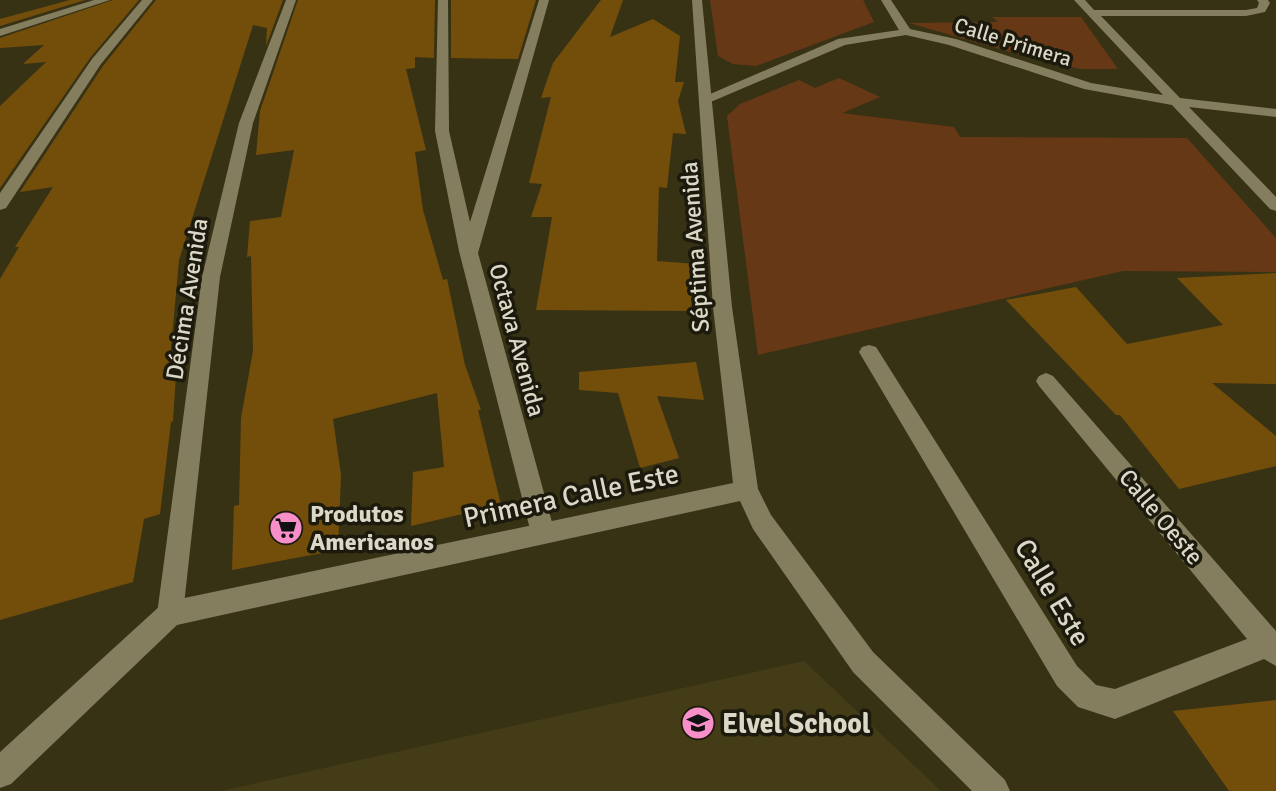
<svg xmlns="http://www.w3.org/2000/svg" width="1276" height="791" viewBox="0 0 1276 791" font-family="Signika,sans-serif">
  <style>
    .built { fill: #443c16 }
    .green { fill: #673816 }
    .building { fill: #734e0b }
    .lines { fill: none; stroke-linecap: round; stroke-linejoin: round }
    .minor { fill: #847e5e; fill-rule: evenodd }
    .tertiary { fill: #847e5e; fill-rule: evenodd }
    .labels { text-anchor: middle; stroke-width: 7; stroke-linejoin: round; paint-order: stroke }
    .far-street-label { font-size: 21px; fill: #dbd8c7; stroke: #1c1a0d }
    .street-label { font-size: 24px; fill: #dbd8c7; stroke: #1c1a0d }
    .poi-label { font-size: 24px; font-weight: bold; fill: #dbd8c7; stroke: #1c1a0d; text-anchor: start }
    .near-street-label { font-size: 28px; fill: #dbd8c7; stroke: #1c1a0d }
    .near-poi-label { font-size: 28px; font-weight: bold; fill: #dbd8c7; stroke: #1c1a0d; text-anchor: start }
  </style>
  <rect width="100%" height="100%" fill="#383215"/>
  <path class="built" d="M 804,661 L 941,791 L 221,791 Z"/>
  <path class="green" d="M 710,0 L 863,0 L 874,22 L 756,66 L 733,64 L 718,56 Z
    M 992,17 L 1081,17 L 1118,69 L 1081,69 L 1035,59 L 909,23 L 998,22 Z
    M 839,78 L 880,97 L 842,113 L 954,127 L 960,137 L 1187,138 L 1276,238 L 1276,272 L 1123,271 L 758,355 L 727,116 L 740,104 L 799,80 L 815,88 Z"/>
  <path class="building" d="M 70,0 L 85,0 L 0,26 L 0,19 Z
    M 113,0 L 139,0 L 90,58 L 0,188 L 0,106 L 46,62 L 23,64 L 44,45 L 0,48 L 0,38 Z
    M 156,0 L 283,0 L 266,46 L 267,28 L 253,25 L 179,260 L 170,360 L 177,359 L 173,421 L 171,422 L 160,514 L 144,519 L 133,582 L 0,620 L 0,279 L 19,247 L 15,247 L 53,187 L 20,192 L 103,66 Z
    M 298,0 L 435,0 L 434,58 L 415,57 L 415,68 L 406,69 L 426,150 L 415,152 L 423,210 L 443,280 L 447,279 L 465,365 L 481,410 L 478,410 L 501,505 L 411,526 L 413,472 L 444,467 L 437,393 L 333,419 L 341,475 L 338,550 L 232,570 L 234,506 L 239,505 L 241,418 L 253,351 L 251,256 L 247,257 L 250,221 L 281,217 L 294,150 L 256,155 L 260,111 Z
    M 451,0 L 536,0 L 518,59 L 451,58 Z
    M 601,0 L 623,0 L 610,37 L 653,19 L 680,36 L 675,82 L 684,82 L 678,101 L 686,134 L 673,133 L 667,188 L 659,187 L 657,261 L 696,264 L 697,311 L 536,310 L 552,217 L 531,217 L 542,184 L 529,183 L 551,97 L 541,98 L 553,63 Z
    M 1276,273 L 1276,384 L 1212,383 L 1276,436 L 1276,466 L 1179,489 L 1120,415 L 1116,415 L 1006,300 L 1076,287 L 1127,344 L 1223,325 L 1177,278 Z
    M 696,362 L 704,400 L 657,396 L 679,458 L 640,468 L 618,393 L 579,390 L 579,372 Z
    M 1276,700 L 1276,791 L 1229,791 L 1173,711 Z"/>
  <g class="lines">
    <path class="minor" d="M 94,0 L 110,0 L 0,36 L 0,29 Z
      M 142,0 L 153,0 L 101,64 L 6,208 L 0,210 L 0,193 L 92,59 Z
      M 286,0 L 296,0 L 253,123 L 220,277 L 183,614 L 179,623 L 170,627 L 161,623 L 157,614 L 202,277 L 239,123 Z
      M 438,0 L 448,0 L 449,131 L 470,222 L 539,0 L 549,0 L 478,253 L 555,533 L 552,541 L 543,544 L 534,541 L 531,533 L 459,251 L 435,131 Z
      M 881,0 L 891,0 L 910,29 L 956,39 L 1091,83 L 1163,95 L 1074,0 L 1085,0 L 1094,10 L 1246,10 L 1257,8 L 1259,3 L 1257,0 L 1268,0 L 1270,3 L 1265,12 L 1246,16 L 1101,16 L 1180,98 L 1276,109 L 1276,117 L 1189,107 L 1276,197 L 1276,211 L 1270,209 L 1172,105 L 1084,89 L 949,45 L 906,35 L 845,45 L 713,101 L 708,102 L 701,98 L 838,39 L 899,30 Z
      M 869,345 L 876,347 L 1077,666 L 1096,685 L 1115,689 L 1247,639 L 1039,386 L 1036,381 L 1039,376 L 1046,373 L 1053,376 L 1276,631 L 1276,666 L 1264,659 L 1115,719 L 1078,707 L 1057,686 L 859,352 L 862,347 Z"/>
    <path class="tertiary" d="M 692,0 L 702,0 L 732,307 L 758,489 L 771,515 L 873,652 L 1005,780 L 1010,791 L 972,791 L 853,672 L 753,529 L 740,501 L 177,625 L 11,784 L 0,788 L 0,752 L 161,605 L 170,601 L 733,483 L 713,307 Z"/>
  </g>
  <defs>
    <symbol id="supermarket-disc" viewBox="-11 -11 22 22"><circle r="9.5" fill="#f98fc9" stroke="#1c1a0d"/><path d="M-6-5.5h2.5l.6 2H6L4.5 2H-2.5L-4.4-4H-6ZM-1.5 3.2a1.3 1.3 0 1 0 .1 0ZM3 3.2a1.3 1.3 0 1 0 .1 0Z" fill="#111"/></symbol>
    <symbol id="school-disc" viewBox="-11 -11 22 22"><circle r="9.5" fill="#f98fc9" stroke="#1c1a0d"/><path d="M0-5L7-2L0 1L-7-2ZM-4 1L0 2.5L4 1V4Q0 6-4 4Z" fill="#111"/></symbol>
  </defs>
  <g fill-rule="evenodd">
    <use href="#supermarket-disc" x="267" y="509" width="38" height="38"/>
    <use href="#school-disc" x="679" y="704" width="38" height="38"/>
  </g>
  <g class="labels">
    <g class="far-street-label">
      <text transform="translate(1013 42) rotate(17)" y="7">Calle Primera</text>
    </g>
    <g class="street-label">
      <text transform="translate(695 247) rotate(-94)" y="8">Séptima Avenida</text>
      <text transform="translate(187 299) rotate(-81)" y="8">Décima Avenida</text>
      <text transform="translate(517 340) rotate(75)" y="8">Octava Avenida</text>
      <text transform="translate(1161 517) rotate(50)" y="8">Calle Oeste</text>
    </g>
    <g class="poi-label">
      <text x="310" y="522">Produtos<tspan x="310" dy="28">Americanos</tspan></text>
    </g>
    <g class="near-street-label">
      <text transform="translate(571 495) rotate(-12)" y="10">Primera Calle Este</text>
      <text transform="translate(1053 592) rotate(59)" y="10">Calle Este</text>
    </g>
    <g class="near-poi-label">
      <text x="722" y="733">Elvel School</text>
    </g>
  </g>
</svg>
